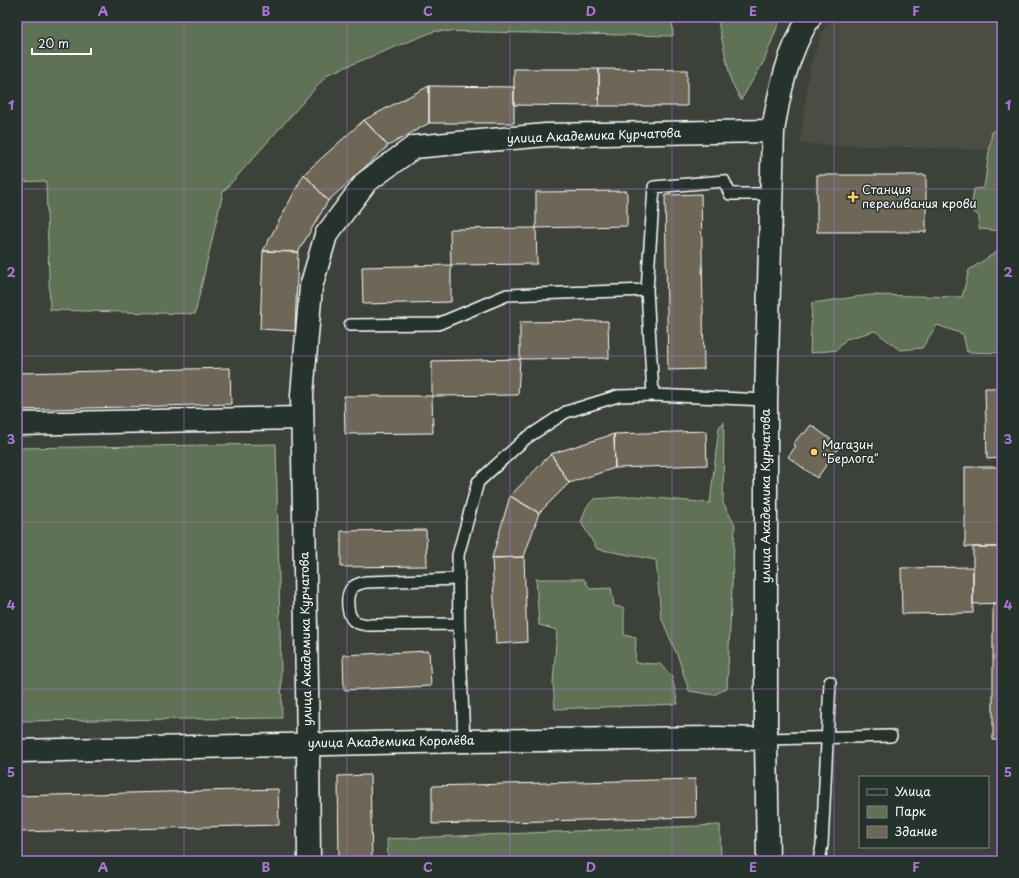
<svg xmlns="http://www.w3.org/2000/svg" width="1019" height="878" viewBox="0 0 1019 878" font-family="'Playpen Sans',sans-serif">
  <style>
    .built { fill: #4b4d43 }
    .green { fill: #5f7255; stroke: #afb8aa }
    .building { fill: #6e6657; stroke: #fff }
    .lines { fill: none; stroke-linecap: round; stroke-linejoin: round }
    .service-casing { stroke: #fff; stroke-width: 14 }
    .minor-casing { stroke: #fff; stroke-width: 25 }
    .service { stroke: #26332d; stroke-width: 11 }
    .minor { stroke: #26332d; stroke-width: 22 }
    .grid { fill: none; stroke: #a976d5; stroke-width: 1; stroke-opacity: 0.55 }
    .poi-dot { fill: #ffd166; stroke: #26332d; stroke-width: 1.5 }
    .labels { text-anchor: middle; stroke-width: 3; stroke-linejoin: round; paint-order: stroke }
    .street-label { font-size: 12px; fill: #fff; stroke: #26332d }
    .poi-label { font-size: 12px; fill: #fff; stroke: #26332d; text-anchor: start }
    .neatline { fill: none; stroke: #a976d5; stroke-width: 1.5 }
    .grid-label { font-size: 13px; text-anchor: middle; font-weight: bold; fill: #a976d5 }
  </style>
  <rect width="100%" height="100%" fill="#3c423a"/>
  <filter id="ink" filterUnits="userSpaceOnUse"><feTurbulence type="fractalNoise" baseFrequency=".025" numOctaves="2"/><feDisplacementMap in="SourceGraphic" scale="8" xChannelSelector="R" yChannelSelector="G"/><feConvolveMatrix kernelMatrix="1 2 1 2 8 2 1 2 1" color-interpolation-filters="sRGB"/></filter>
  <g filter="url(#ink)">
    <path class="built" d="M 833,17 L 1002,17 L 1002,150 L 800,144 L 810,66 L 824,28 Z"/>
    <path class="green" d="M 17,17 L 672,17 L 673,36 L 435,31 L 328,74 L 223,192 L 195,314 L 50,310 L 46,181 L 17,182 Z
      M 717,17 L 781,17 L 764,61 L 741,100 L 731,81 Z
      M 992,131 L 1002,131 L 1002,231 L 979,229 L 979,216 L 971,210 L 974,189 L 984,188 Z
      M 1002,234 L 1002,353 L 967,352 L 963,334 L 937,325 L 922,348 L 900,350 L 875,331 L 846,339 L 837,350 L 810,353 L 812,303 L 870,295 L 962,297 L 969,270 L 998,251 Z
      M 724,422 L 723,503 L 735,525 L 727,688 L 714,695 L 689,691 L 678,657 L 661,617 L 656,560 L 597,549 L 581,522 L 586,508 L 594,499 L 634,496 L 710,503 L 719,427 Z
      M 276,444 L 282,718 L 17,721 L 17,448 Z
      M 536,579 L 584,579 L 590,589 L 611,588 L 614,606 L 624,608 L 624,635 L 636,638 L 635,663 L 660,664 L 672,677 L 678,704 L 555,709 L 553,683 L 557,630 L 539,625 Z
      M 720,825 L 721,861 L 388,861 L 387,839 Z"/>
    <path class="building" d="M 514,69 L 599,69 L 599,106 L 514,105 Z
      M 599,69 L 687,70 L 687,106 L 599,106 Z
      M 429,86 L 429,123 L 388,146 L 364,120 Z
      M 429,86 L 514,87 L 514,123 L 429,123 Z
      M 364,120 L 388,146 L 328,201 L 304,174 Z
      M 304,174 L 328,201 L 298,252 L 263,251 Z
      M 817,175 L 926,175 L 926,232 L 817,232 Z
      M 627,191 L 627,226 L 536,228 L 536,192 Z
      M 701,194 L 704,369 L 668,370 L 665,195 Z
      M 536,228 L 537,264 L 451,265 L 450,229 Z
      M 263,251 L 298,252 L 295,331 L 260,329 Z
      M 451,265 L 451,302 L 363,304 L 362,267 Z
      M 608,321 L 609,358 L 520,359 L 520,322 Z
      M 520,359 L 518,395 L 432,396 L 432,361 Z
      M 230,368 L 231,404 L 17,410 L 17,373 Z
      M 985,388 L 1002,388 L 1002,458 L 987,459 Z
      M 344,396 L 432,396 L 433,433 L 345,434 Z
      M 811,425 L 840,446 L 817,478 L 788,457 L 796,446 L 793,444 L 802,433 L 804,434 Z
      M 706,431 L 707,465 L 615,468 L 614,434 Z
      M 614,434 L 615,468 L 569,483 L 551,454 Z
      M 551,454 L 569,483 L 539,513 L 510,496 Z
      M 965,467 L 1002,467 L 1002,547 L 965,547 Z
      M 510,496 L 539,513 L 524,557 L 492,558 Z
      M 426,530 L 427,566 L 341,567 L 341,531 Z
      M 973,547 L 1002,547 L 1002,603 L 973,604 Z
      M 524,557 L 527,642 L 496,644 L 492,558 Z
      M 973,567 L 973,613 L 902,614 L 901,568 Z
      M 993,603 L 1002,603 L 1002,740 L 993,740 Z
      M 429,651 L 431,686 L 344,690 L 343,655 Z
      M 370,775 L 372,861 L 339,861 L 338,776 Z
      M 695,779 L 696,817 L 432,824 L 432,786 Z
      M 278,789 L 279,825 L 17,832 L 17,796 Z"/>
    <g class="lines">
      <defs>
        <path id="service" d="M 647,290 L 654,187 L 724,181 L 730,194 L 772,194
          M 350,325 L 438,324 L 507,295 L 647,290 L 653,395
          M 459,579 L 366,582 C 361,583 355,584 351,589 C 346,596 347,614 353,620 C 357,624 363,624 368,625 L 459,624
          M 766,739 L 891,736
          M 464,741 L 459,624 L 458,555 L 478,482 L 525,439 L 566,412 L 618,396 L 653,395 L 766,400
          M 819,861 L 822,845 L 830,682"/>
        <path id="minor" d="M 17,424 L 302,418
          M 17,751 L 464,741 L 715,738 L 766,739
          M 309,861 L 308,744 L 302,395 L 311,287 L 326,235 L 366,182 L 414,147 L 546,135 L 773,131
          M 768,861 L 766,739 L 766,400 L 773,131 C 779,92 788,51 810,17"/>
      </defs>
      <use href="#service" class="service-casing"/>
      <use href="#minor" class="minor-casing"/>
      <use href="#service" class="service"/>
      <use href="#minor" class="minor"/>
    </g>
  </g>
  <path class="grid" d="M 184,17 L 184,861M 347,17 L 347,861M 510,17 L 510,861M 672,17 L 672,861M 834,17 L 834,861M 17,189 L 1002,189M 17,356 L 1002,356M 17,522 L 1002,522M 17,689 L 1002,689"/>
  <g class="poi-dot">
    <path d="M851 191h4v4h4v4h-4v4h-4v-4h-4v-4h4z"/>
    <circle cx="814" cy="452" r="4"/>
  </g>
  <g class="labels">
    <g class="street-label">
      <text transform="translate(594 136) rotate(-2)" y="4">улица Академика Курчатова</text>
      <text transform="translate(766 496) rotate(-90)" y="4">улица Академика Курчатова</text>
      <text transform="translate(306 639) rotate(-91)" y="4">улица Академика Курчатова</text>
      <text transform="translate(391 742) rotate(-1)" y="4">улица Академика Королёва</text>
    </g>
    <g class="poi-label">
      <text x="862" y="194">Станция<tspan x="862" dy="14">переливания крови</tspan></text>
      <text x="822" y="449">Магазин<tspan x="822" dy="14">"Берлога"</tspan></text>
    </g>
  </g>
  <rect width="1019" height="878" fill="none" stroke="#26332d" stroke-width="44"/>
  <rect x="859" y="776" width="130" height="72" fill="#26332d" stroke="#7d8581"/>
  <rect x="867" y="789" width="20" height="6" fill="#26332d" stroke="#7d8581"/>
  <text x="895" y="796" font-size="12" fill="#ffffff">Улица</text>
  <rect x="867" y="806" width="20" height="12" fill="#5f7255" stroke="#7d8581"/>
  <text x="895" y="816" font-size="12" fill="#ffffff">Парк</text>
  <rect x="867" y="826" width="20" height="12" fill="#6e6657" stroke="#7d8581"/>
  <text x="895" y="836" font-size="12" fill="#ffffff">Здание</text>
  <path d="M32 48v6h59v-6" fill="none" stroke="#ffffff" stroke-width="2"/>
  <text x="38" y="48" font-size="12" fill="#ffffff" stroke="#26332d" stroke-width="3" paint-order="stroke">20 m</text>
  <rect x="22" y="22" width="975" height="834" class="neatline"/>
  <g class="grid-label">
    <text x="103" y="16">A</text>
    <text x="266" y="16">B</text>
    <text x="428" y="16">C</text>
    <text x="591" y="16">D</text>
    <text x="753" y="16">E</text>
    <text x="916" y="16">F</text>
    <text x="11" y="110">1</text>
    <text x="1008" y="110">1</text>
    <text x="11" y="277">2</text>
    <text x="1008" y="277">2</text>
    <text x="11" y="444">3</text>
    <text x="1008" y="444">3</text>
    <text x="11" y="610">4</text>
    <text x="1008" y="610">4</text>
    <text x="11" y="777">5</text>
    <text x="1008" y="777">5</text>
    <text x="103" y="872">A</text>
    <text x="266" y="872">B</text>
    <text x="428" y="872">C</text>
    <text x="591" y="872">D</text>
    <text x="753" y="872">E</text>
    <text x="916" y="872">F</text>
  </g>
</svg>
